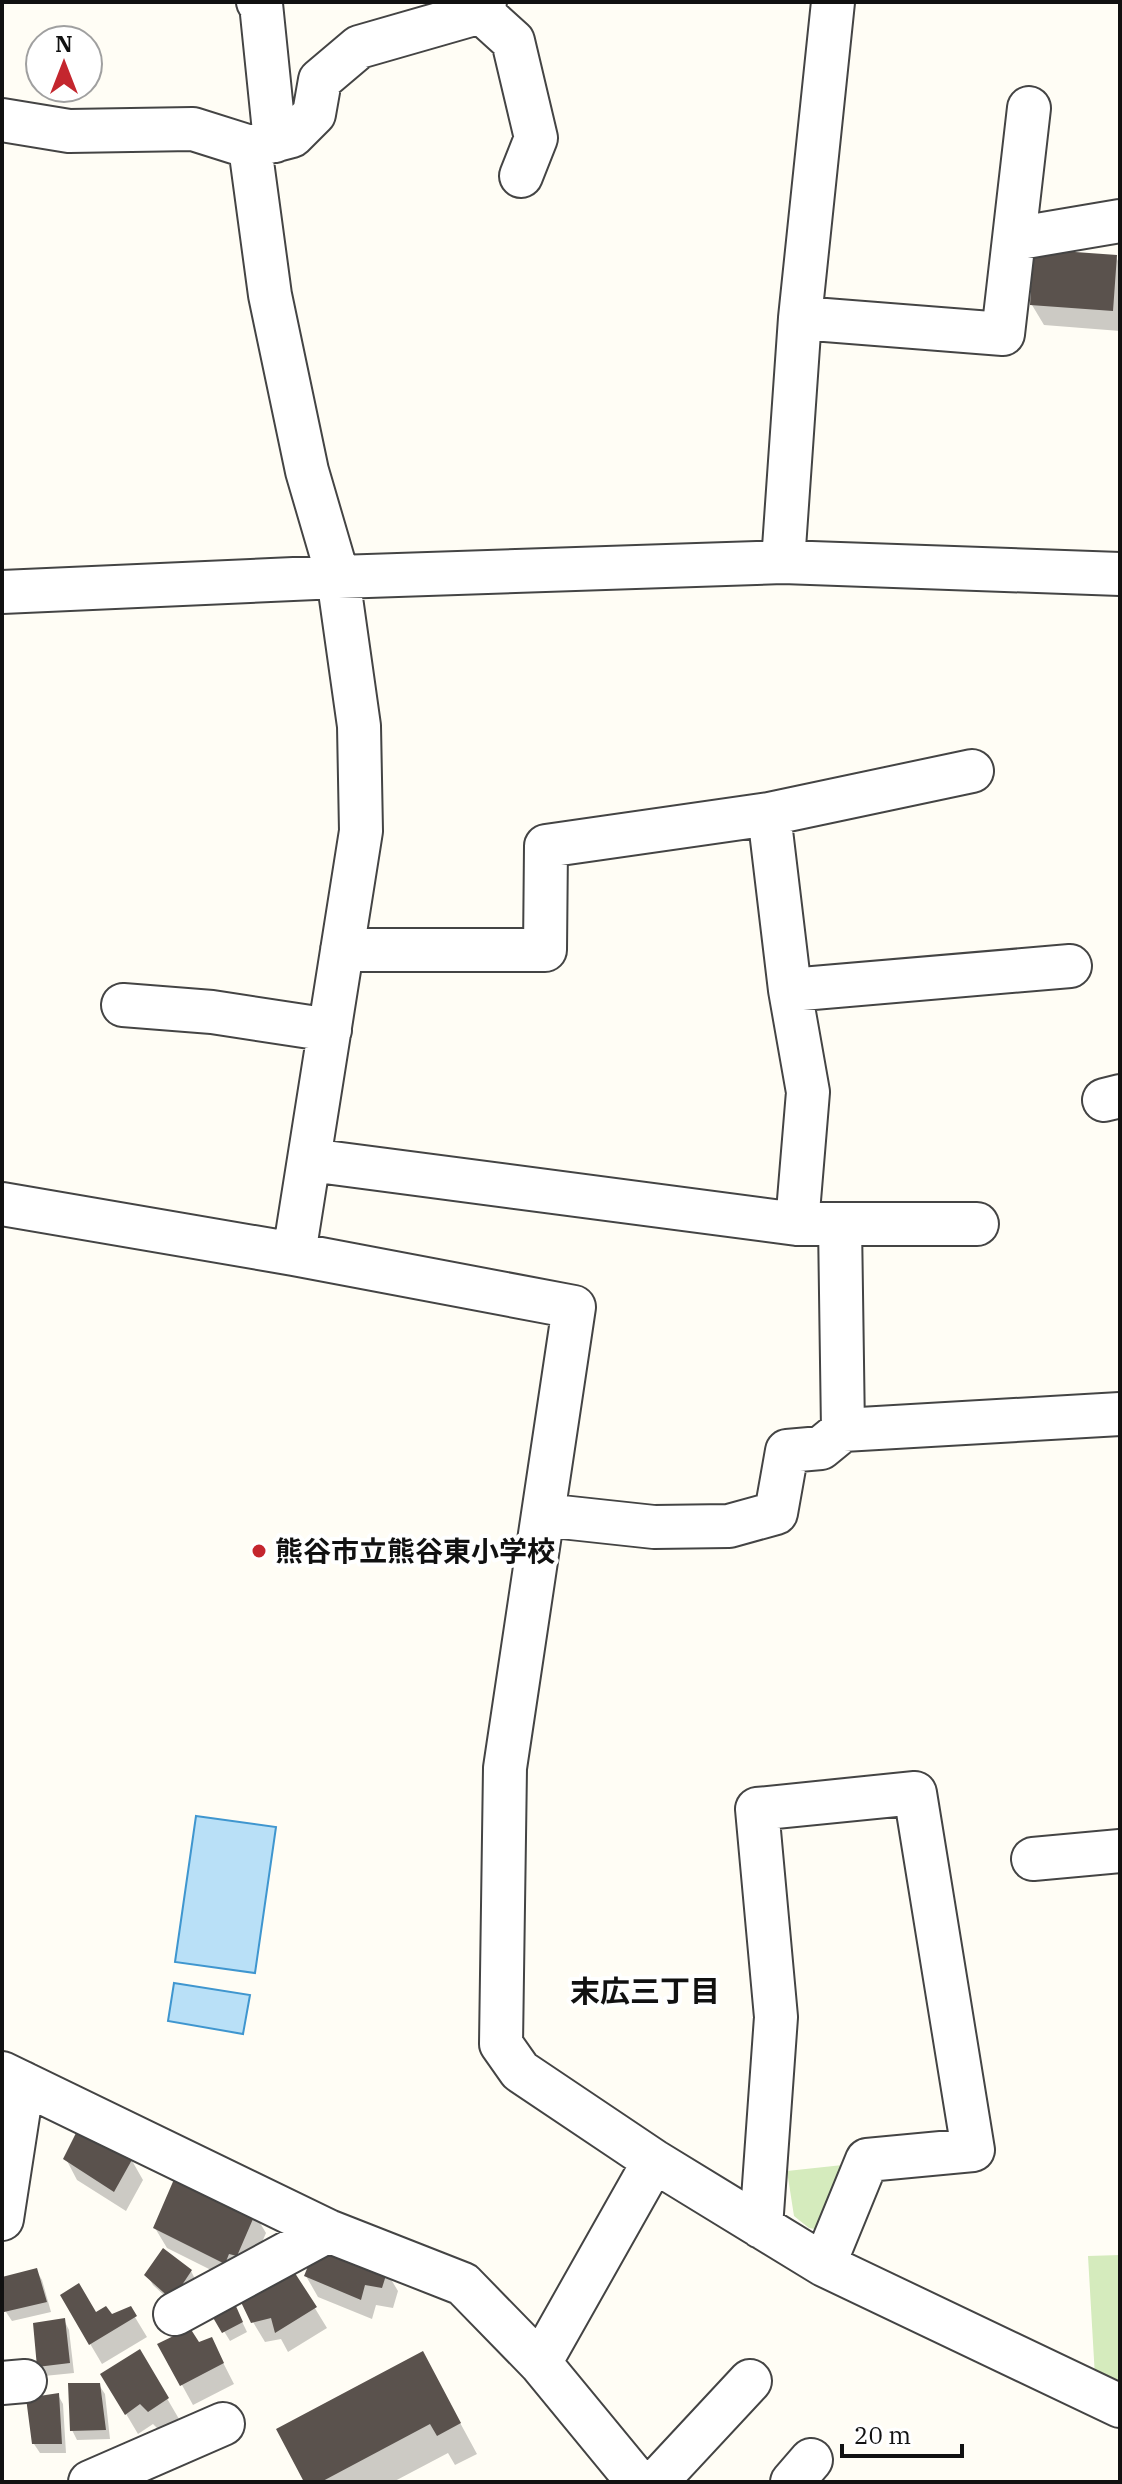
<svg xmlns="http://www.w3.org/2000/svg" width="1122" height="2484" viewBox="0 0 1122 2484" font-family="'IBM Plex Serif','Noto Sans JP',serif">
  <style>
    .green { fill: #d5ebbd }
    .water { fill: #b9e0f7; stroke: #3f96cf; stroke-width: 2 }
    .shadow { fill: #0003 }
    .building { fill: #5a524d }
    .lines { fill: none; stroke-linecap: round; stroke-linejoin: round }
    .minor-casing { stroke: #444; stroke-width: 46 }
    .minor { stroke: #fff; stroke-width: 42 }
    .poi-dot { fill: #c4262e; stroke: #fff; stroke-width: 3 }
    .labels { text-anchor: middle; stroke-width: 8; stroke-linejoin: round; paint-order: stroke }
    .poi-label { font-size: 28px; font-weight: bold; fill: #111; stroke: #fff; text-anchor: start }
    .neighbourhood-label { font-size: 30px; font-weight: bold; fill: #111; stroke: #fff }
  </style>
  <rect width="100%" height="100%" fill="#fffdf5"/>
  <path class="green" d="M 852,2164 L 825,2231 L 809,2228 L 794,2216 L 787,2171 Z
    M 1120,2255 L 1120,2390 L 1095,2377 L 1088,2256 Z"/>
  <path class="water" d="M 196,1816 L 276,1827 L 255,1973 L 175,1962 Z
    M 174,1983 L 250,1995 L 243,2034 L 168,2021 Z"/>
  <path class="shadow" d="M 1116,257 L 1120,265 L 1120,331 L 1044,325 L 1032,305 Z
    M 66,2159 L 131,2159 L 143,2180 L 126,2211 L 77,2180 Z
    M 254,2213 L 266,2233 L 248,2275 L 237,2283 L 167,2248 L 155,2228 Z
    M 291,2269 L 327,2328 L 288,2352 L 281,2339 L 265,2342 L 253,2322 Z
    M 36,2270 L 42,2280 L 51,2312 L 12,2321 L 6,2312 L 2,2280 Z
    M 191,2271 L 196,2281 L 178,2308 L 153,2285 L 147,2275 Z
    M 386,2271 L 398,2291 L 393,2308 L 376,2305 L 372,2319 L 318,2297 L 306,2276 Z
    M 62,2296 L 95,2314 L 111,2317 L 130,2309 L 147,2337 L 102,2364 Z
    M 235,2307 L 247,2332 L 230,2341 L 211,2310 Z
    M 64,2320 L 69,2330 L 74,2373 L 44,2376 L 39,2366 Z
    M 211,2339 L 234,2384 L 193,2405 L 160,2345 L 198,2345 Z
    M 140,2352 L 179,2419 L 161,2432 L 153,2424 L 138,2434 L 103,2375 Z
    M 439,2384 L 477,2454 L 455,2465 L 448,2453 L 393,2482 L 307,2482 Z
    M 99,2385 L 105,2394 L 110,2439 L 77,2440 L 72,2430 Z
    M 58,2395 L 63,2404 L 66,2453 L 40,2453 L 34,2444 Z"/>
  <path class="building" d="M 1033,249 L 1117,255 L 1113,311 L 1030,305 Z
    M 79,2127 L 133,2158 L 114,2192 L 63,2159 Z
    M 175,2177 L 256,2212 L 237,2256 L 229,2254 L 225,2264 L 153,2228 Z
    M 317,2244 L 388,2269 L 382,2288 L 365,2285 L 361,2300 L 304,2276 Z
    M 163,2248 L 192,2270 L 172,2300 L 144,2275 Z
    M 291,2267 L 317,2307 L 275,2333 L 271,2318 L 251,2323 L 239,2298 Z
    M 37,2268 L 47,2302 L 4,2312 L 2,2277 Z
    M 79,2283 L 96,2312 L 106,2306 L 112,2314 L 131,2306 L 137,2316 L 89,2345 L 60,2295 Z
    M 231,2295 L 243,2322 L 222,2333 L 208,2309 Z
    M 65,2318 L 70,2363 L 37,2367 L 33,2323 Z
    M 190,2328 L 199,2342 L 212,2337 L 224,2363 L 180,2386 L 157,2344 Z
    M 140,2349 L 169,2398 L 148,2412 L 140,2404 L 125,2415 L 100,2374 Z
    M 423,2351 L 461,2423 L 437,2436 L 430,2424 L 321,2482 L 304,2482 L 276,2429 Z
    M 68,2383 L 100,2383 L 106,2430 L 70,2431 Z
    M 59,2393 L 62,2444 L 32,2444 L 26,2398 Z"/>
  <g class="lines">
    <defs>
      <path id="minor" d="M 258,2 L 261,4 L 275,141
        M 481,12 L 513,41 L 536,138 L 521,176
        M 2,120 L 69,131 L 193,129 L 250,147 L 292,136 L 314,114 L 320,80 L 359,47 L 481,12 L 485,2
        M 250,147 L 270,295 L 307,471 L 338,577 L 359,726 L 361,831 L 294,1254
        M 1014,239 L 1120,221
        M 800,318 L 1003,334 L 1029,108
        M 783,562 L 800,318 L 833,2
        M 2,592 L 338,577 L 783,562 L 1120,574
        M 769,814 L 790,990
        M 342,950 L 545,950 L 546,846 L 769,814 L 972,771
        M 123,1005 L 212,1012 L 330,1030
        M 1104,1100 L 1120,1096
        M 310,1160 L 797,1224 L 977,1224
        M 2,1204 L 294,1254 L 574,1307 L 505,1768 L 501,2044 L 520,2071 L 654,2161 L 824,2265 L 1120,2406
        M 797,1224 L 808,1092 L 790,990 L 1070,966
        M 840,1224 L 843,1430 L 1120,1414
        M 543,1515 L 654,1527 L 729,1526 L 776,1513 L 787,1451 L 821,1448 L 843,1430
        M 1033,1859 L 1120,1851
        M 2,2073 L 328,2231 L 463,2284 L 540,2363 L 638,2482
        M 2,2219 L 23,2083
        M 761,2227 L 776,2017 L 757,1809 L 915,1793 L 973,2150 L 867,2160 L 824,2265
        M 175,2314 L 328,2231
        M 540,2363 L 654,2161
        M 2,2383 L 25,2381
        M 90,2482 L 223,2424
        M 656,2482 L 750,2381
        M 792,2482 L 811,2460"/>
    </defs>
    <use href="#minor" class="minor-casing"/>
    <use href="#minor" class="minor"/>
  </g>
  <circle class="poi-dot" cx="259" cy="1551" r="8"/>
  <g class="labels">
    <g class="poi-label">
      <text x="275" y="1561">熊谷市立熊谷東小学校</text>
    </g>
    <g class="neighbourhood-label">
      <text x="645" y="2002">末広三丁目</text>
    </g>
  </g>
  <rect width="1122" height="2484" fill="none" stroke="#111111" stroke-width="8"/>
  <g transform="translate(64 64)"><circle r="38" fill="#ffffff" stroke="#a0a0a0" stroke-width="2"/>
  <path d="M0-6L14 30L0 20L-14 30Z" fill="#c4262e"/>
  <text y="-12" font-size="22" font-weight="bold" text-anchor="middle" fill="#111111">N</text>
  </g>
  <path d="M842 2444v12h120v-12" fill="none" stroke="#111111" stroke-width="4"/>
  <text x="854" y="2444" font-size="24" fill="#111111" stroke="#ffffff" stroke-width="6" paint-order="stroke">20 m</text>
</svg>
